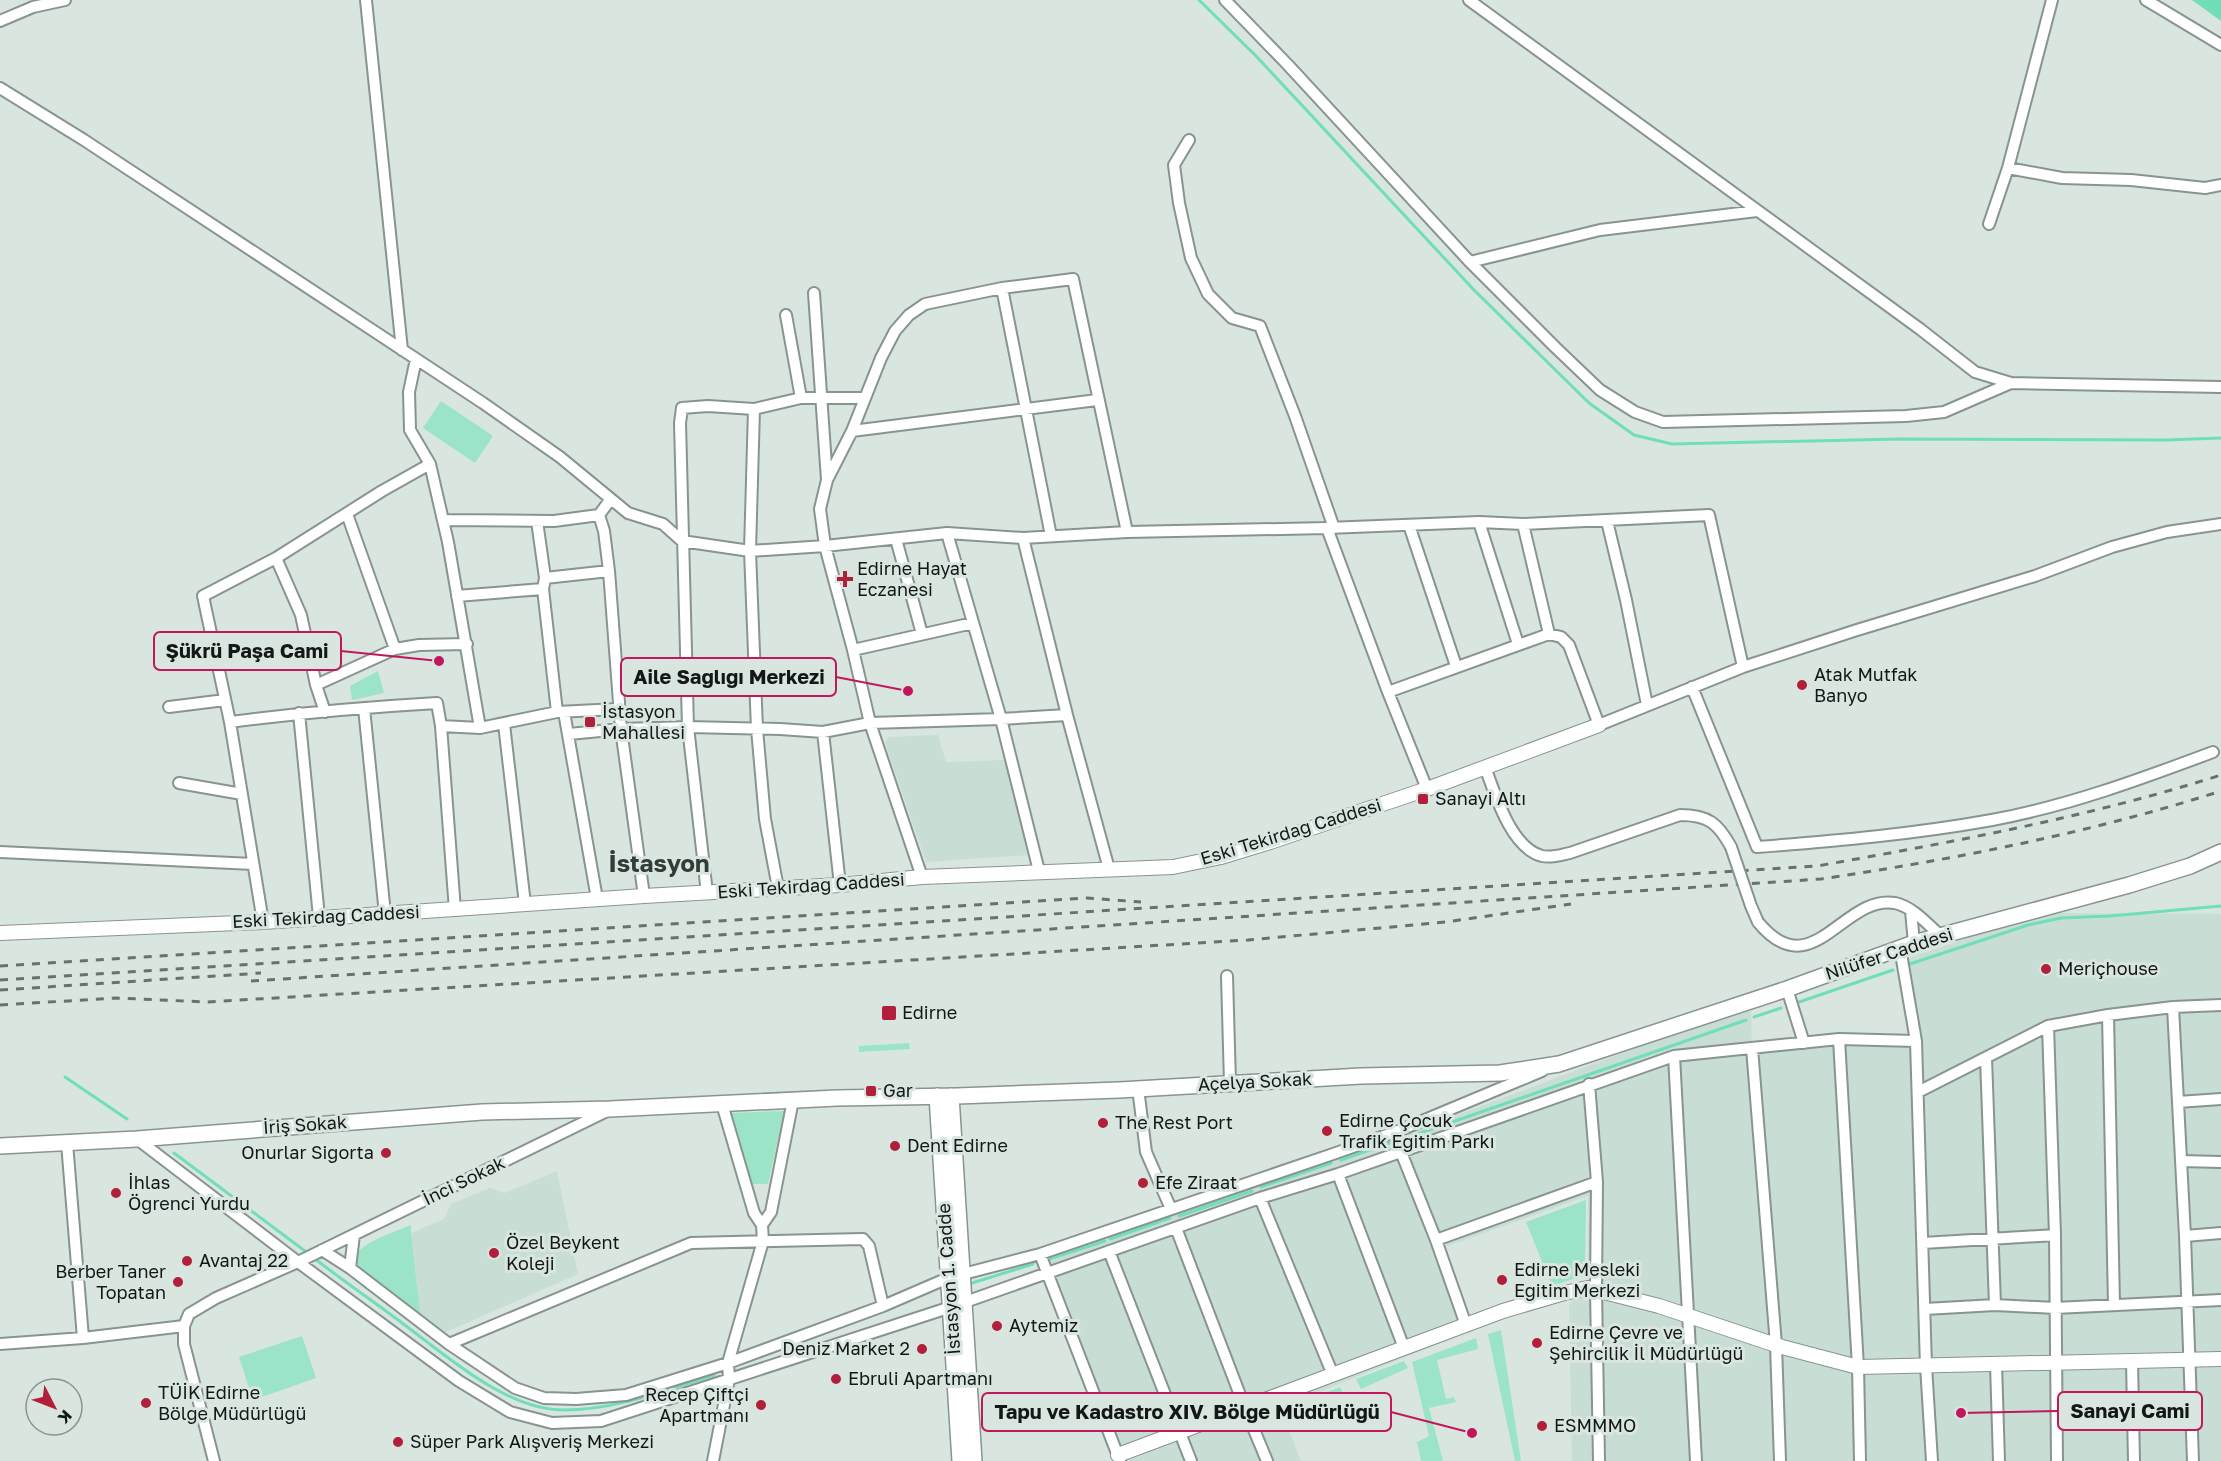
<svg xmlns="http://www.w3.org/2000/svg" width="2221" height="1461" viewBox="0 0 2221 1461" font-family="'Golos Text',sans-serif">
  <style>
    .built { fill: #c8ddd4 }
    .green { fill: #9be4c7 }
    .water { fill: #70deb7 }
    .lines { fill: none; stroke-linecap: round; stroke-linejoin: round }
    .stream { stroke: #70deb7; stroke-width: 3 }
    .minor-casing { stroke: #88948f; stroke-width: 14 }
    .tertiary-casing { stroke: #88948f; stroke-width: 16 }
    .secondary-casing { stroke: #88948f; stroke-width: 18 }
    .minor { stroke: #fff; stroke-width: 10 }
    .tertiary { stroke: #fff; stroke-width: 14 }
    .secondary { stroke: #fff; stroke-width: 15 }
    .rail { stroke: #68716d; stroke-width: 3; stroke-dasharray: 8 8; stroke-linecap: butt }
    .minor-bridge-casing { stroke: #88948f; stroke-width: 14; stroke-linecap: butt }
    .minor-bridge { stroke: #fff; stroke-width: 10 }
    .poi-dot { fill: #b21f3b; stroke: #d9e6e0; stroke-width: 2 }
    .labels { text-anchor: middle; stroke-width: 6; stroke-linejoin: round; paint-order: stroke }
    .poi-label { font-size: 18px; fill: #131816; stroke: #d9e6e0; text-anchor: start }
    .street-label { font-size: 18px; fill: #131816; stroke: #d9e6e0 }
    .district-label { font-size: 24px; font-weight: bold; fill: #323c38; stroke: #d9e6e0 }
    .leader { fill: none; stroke: #c2185b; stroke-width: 2 }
    .callout-dot { fill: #c2185b; stroke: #d9e6e0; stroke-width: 2 }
    .callout { fill: #d9e6e0; stroke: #c2185b; stroke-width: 2 }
    .callout-label { font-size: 20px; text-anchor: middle; font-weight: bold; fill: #131816 }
  </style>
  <rect width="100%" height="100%" fill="#d9e6e0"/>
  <path class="built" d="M 938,735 L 946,762 L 1005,760 L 1031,855 L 926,862 L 885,743 L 889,737 Z
    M 2044,913 L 2221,914 L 2221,1461 L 1572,1461 L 1569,1305 L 1588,1280 L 1588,1196 L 1445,1247 L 1472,1330 L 1280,1408 L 1301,1461 L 1120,1461 L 1040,1254 L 1333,1154 L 1404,1135 L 1673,1034 L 1751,1011 L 1752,1048 L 1916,1041 L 1908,958 Z
    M 557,1171 L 578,1274 L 446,1332 L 436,1332 L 421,1321 L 411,1233 L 444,1219 L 451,1204 L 490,1188 L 505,1193 Z"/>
  <path class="green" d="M 441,401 L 493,436 L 475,463 L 423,428 Z
    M 378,671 L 384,693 L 352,700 L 350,686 Z
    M 909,1043 L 910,1049 L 859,1052 L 859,1046 Z
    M 784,1111 L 768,1184 L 747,1184 L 728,1113 Z
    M 1586,1200 L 1585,1275 L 1552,1286 L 1526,1222 Z
    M 411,1225 L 411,1233 L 421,1321 L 358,1268 C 357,1264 356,1258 358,1253 C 363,1242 399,1230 411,1225 Z
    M 1501,1330 L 1521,1461 L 1515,1461 L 1488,1334 Z
    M 302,1336 L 316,1378 L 253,1400 L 239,1357 Z
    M 1476,1338 L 1478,1349 L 1437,1360 L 1446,1399 L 1454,1397 L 1456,1402 L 1429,1408 L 1443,1461 L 1421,1461 L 1417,1442 L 1429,1436 L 1412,1362 Z
    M 1404,1361 L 1408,1368 L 1361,1389 L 1356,1379 Z
    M 1340,1387 L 1347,1403 L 1296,1426 L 1288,1408 Z"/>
  <path class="water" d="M 2192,0 L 2221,0 L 2221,21 Z"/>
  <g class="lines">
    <path class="stream" d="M 1199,0 L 1256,56 L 1474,290 L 1589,403 L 1634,435 L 1672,444 L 1899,439 L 2167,440 L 2221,438
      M 1910,964 L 2028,925 L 2061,918 L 2110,916 L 2221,906
      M 1799,1002 L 1893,970
      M 1754,1017 L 1781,1008
      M 65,1077 L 127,1119
      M 1406,1138 L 1746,1020
      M 174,1153 L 309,1254
      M 1341,1160 L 1395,1141
      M 1261,1187 L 1331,1163
      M 1179,1216 L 1252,1191
      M 1110,1239 L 1170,1218
      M 314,1258 C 343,1281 373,1301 402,1323 C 447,1356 506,1410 564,1410 C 616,1410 665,1390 714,1375
      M 1049,1259 L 1105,1241
      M 969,1284 L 1033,1264"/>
    <defs>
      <path id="minor" d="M 366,0 L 402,350
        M 1225,0 L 1288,65 L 1470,262 L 1556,348 L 1600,390 L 1635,412 L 1663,422 L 1906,416 L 1944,412 L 2011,383
        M 1469,0 L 1920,329 L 1975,372 L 2011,383 L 2221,387
        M 2146,0 L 2221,45
        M 0,21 L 33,7 L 65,0
        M 0,88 L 84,140 L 483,403 L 560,457 L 628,513 L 663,524 L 682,541 L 750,551 L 825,546 L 947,533 L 1023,538 L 1127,532 L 1327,528 L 1479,522 L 1523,524 L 1709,515 L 1743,667
        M 1189,140 L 1174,165 L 1179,203 L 1191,258 L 1208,294 L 1232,318 L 1260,326 L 1295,416 L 1334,528
        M 2008,168 L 2062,178 L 2131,180 L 2205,188 L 2221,185
        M 1989,224 L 2008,168 L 2052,0
        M 1470,262 L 1600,230 L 1757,211
        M 1002,288 L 1051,536
        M 814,293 L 827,480
        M 786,315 L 801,398
        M 416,359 L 409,392 L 410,430 L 430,464 L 448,542 L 480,728
        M 754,409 L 750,551 L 757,729 L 765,819 L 778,888
        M 852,431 L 1097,400
        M 610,500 L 599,515 L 604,531 L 609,571 L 621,729 L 644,896
        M 347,514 L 395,649
        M 443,520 L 554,521 L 599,515
        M 537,521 L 545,578 L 543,589 L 557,712
        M 1607,521 L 1626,600 L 1647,705
        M 1479,522 L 1518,644
        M 1523,524 L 1549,634
        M 1409,525 L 1456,666
        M 1327,528 L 1388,692 L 1427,789
        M 947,533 L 1001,719 L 1039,871
        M 1023,538 L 1067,715 L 1109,869
        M 896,539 L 922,634
        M 276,558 L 301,615 L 316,685 L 325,712
        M 545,578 L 609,571
        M 457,596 L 543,589
        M 853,650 L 973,623
        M 316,685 L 395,649 L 419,645 L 467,644
        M 1692,687 L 1757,847 C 1836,841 1914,834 1992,820 C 2068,806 2141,779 2213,752
        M 1388,692 L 1549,634 L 1561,637 L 1569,645 L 1599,725 L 1743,667 L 1857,630 L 2035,576 L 2112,547 L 2167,532 L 2221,524
        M 169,707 L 225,700
        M 364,708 L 385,914
        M 564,712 L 597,899
        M 299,713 L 319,917
        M 230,722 C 299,713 368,707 437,703 L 441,726 L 455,910
        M 504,724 L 525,904
        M 441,726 L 480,728 L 557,712 L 618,709
        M 823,732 L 840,885
        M 569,734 L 621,729 L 688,727 L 780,729 L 823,732 L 870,723 L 1001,719 L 1067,715
        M 1485,767 C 1495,794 1511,848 1542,856 C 1552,858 1560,855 1570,853 L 1680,815 C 1708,815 1718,823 1731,847
        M 179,783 L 242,794
        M 0,852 L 253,864
        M 922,877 L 870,723 L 853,650 L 825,546 L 820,509 L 827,480 L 852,431 L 881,358 L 895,331 L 909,315 L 925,304 L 1002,288 L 1073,279 L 1127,532
        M 707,893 L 688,727 L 680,423 L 682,408 L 708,406 L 754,409 L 801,398 L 863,398
        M 1911,911 L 1914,943
        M 263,922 L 230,722 L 203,596 L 276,558 L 382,491 L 430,464
        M 1758,922 C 1812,988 1843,894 1895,903 C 1913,907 1927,924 1940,935
        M 1900,948 L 1916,1041 L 1926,1366 L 1932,1461
        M 1227,976 L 1230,1083
        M 1787,989 L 1804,1043
        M 2173,1007 L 2185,1236 L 2193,1461
        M 2108,1015 L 2114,1305
        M 2048,1026 L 2055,1235 L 2057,1461
        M 1839,1039 L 1858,1367 L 1860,1461
        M 1752,1048 L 1776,1345 L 1780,1461
        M 1674,1056 L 1696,1461
        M 1986,1058 L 1995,1305
        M 1589,1084 L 1597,1182 L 1596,1290 L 1599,1461
        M 1138,1088 L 1146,1152 L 1171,1209
        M 1918,1092 L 2048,1026 L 2108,1015 L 2173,1007 L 2221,1005
        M 2178,1102 L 2221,1099
        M 722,1104 L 754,1213 L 762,1225
        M 137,1139 L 298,1262 L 459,1381 L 510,1412 L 552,1423 L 601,1421 L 951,1307 L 1260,1198 L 1338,1174 L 1674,1056 L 1839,1039 L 1916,1041
        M 67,1143 L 83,1338
        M 1401,1152 L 1436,1240 L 1466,1325
        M 2181,1161 L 2221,1162
        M 1338,1174 L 1404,1348
        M 1260,1198 L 1333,1375
        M 1176,1228 L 1245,1408 L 1267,1461
        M 2185,1236 L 2221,1233
        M 1436,1240 L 1597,1182
        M 1923,1243 L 2055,1235
        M 322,1250 L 350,1268 L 449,1344 L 515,1388 L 544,1398 L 576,1399 L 626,1395 L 728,1363 L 883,1306 L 948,1278 L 1040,1254 L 1333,1154 L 1398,1131 L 1542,1071
        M 1109,1251 L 1191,1461
        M 1040,1254 L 1120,1461
        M 350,1268 L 354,1235
        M 1925,1309 L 1995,1305 L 2055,1308 L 2221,1300
        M 0,1344 L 83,1338 L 184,1326
        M 449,1344 L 691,1243 L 863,1239 L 869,1246 L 883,1306
        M 2132,1361 L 2134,1461
        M 1996,1364 L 1999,1461
        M 214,1461 L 184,1344 L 184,1326 L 189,1314 L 216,1298 L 298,1262 L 607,1111
        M 713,1461 L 729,1379 L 728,1363 L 763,1241 L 762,1225 L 771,1212 L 793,1100"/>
      <path id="tertiary" d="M 0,933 L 263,922 L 644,896 L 840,885 L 922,877 L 1173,867 L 1221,857 L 1270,842 L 1427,789 L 1599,725
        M 1118,1455 L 1503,1311 L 1564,1293 L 1588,1288 L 1659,1306 L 1782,1347 L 1858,1367 L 2221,1359"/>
      <path id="secondary" d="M 937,1096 L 960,1461
        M 951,1096 L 974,1461
        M 0,1146 L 137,1139 L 482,1112 L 610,1109 L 837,1098 L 957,1096 L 1119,1090 L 1361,1076 L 1500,1073 L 1559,1064 L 1787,989 L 1914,943 L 2129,885 L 2190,866 L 2221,852"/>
    </defs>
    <use href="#minor" class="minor-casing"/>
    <use href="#tertiary" class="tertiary-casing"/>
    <use href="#secondary" class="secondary-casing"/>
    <use href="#minor" class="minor"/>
    <use href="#tertiary" class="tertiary"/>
    <use href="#secondary" class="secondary"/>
    <path class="rail" d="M 0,966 L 1087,898 L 1141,902
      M 0,980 L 1817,866 C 1953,842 2089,817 2221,775
      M 251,981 L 1821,879 C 1956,859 2090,833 2221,791
      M 0,990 L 261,973
      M 0,1005 L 116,998 L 207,1002 L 1248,940 L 1446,922 L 1571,904"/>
    <defs>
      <path id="minor-bridge" d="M 1731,847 L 1751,906 L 1758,922"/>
    </defs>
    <use href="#minor-bridge" class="minor-bridge-casing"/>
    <use href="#minor-bridge" class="minor-bridge"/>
  </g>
  <g class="poi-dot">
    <path d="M842 570h6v6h6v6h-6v6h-6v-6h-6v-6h6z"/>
    <circle cx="1802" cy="685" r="6"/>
    <rect x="584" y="716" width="12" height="12" rx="3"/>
    <rect x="1417" y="793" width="12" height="12" rx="3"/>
    <circle cx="2046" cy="969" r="6"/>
    <rect x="881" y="1005" width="16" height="16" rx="3"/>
    <rect x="865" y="1085" width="12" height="12" rx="3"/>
    <circle cx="1103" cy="1123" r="6"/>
    <circle cx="1327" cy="1131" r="6"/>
    <circle cx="895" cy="1146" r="6"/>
    <circle cx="386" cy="1153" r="6"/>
    <circle cx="1143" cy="1183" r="6"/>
    <circle cx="116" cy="1193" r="6"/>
    <circle cx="494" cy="1253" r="6"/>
    <circle cx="187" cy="1261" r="6"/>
    <circle cx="1502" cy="1280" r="6"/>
    <circle cx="178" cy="1282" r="6"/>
    <circle cx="997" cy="1326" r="6"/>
    <circle cx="1537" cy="1343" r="6"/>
    <circle cx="922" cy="1349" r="6"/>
    <circle cx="836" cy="1379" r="6"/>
    <circle cx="146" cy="1403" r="6"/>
    <circle cx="761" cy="1405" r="6"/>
    <circle cx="1542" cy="1426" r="6"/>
    <circle cx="398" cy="1442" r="6"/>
  </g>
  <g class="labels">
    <g class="poi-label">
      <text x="857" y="575">Edirne Hayat<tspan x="857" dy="21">Eczanesi</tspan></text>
      <text x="1814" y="681">Atak Mutfak<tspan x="1814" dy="21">Banyo</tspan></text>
      <text x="602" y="718">İstasyon<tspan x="602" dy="21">Mahallesi</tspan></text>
      <text x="1435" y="805">Sanayi Altı</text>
      <text x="2058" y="975">Meriçhouse</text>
      <text x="902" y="1019">Edirne</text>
      <text x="883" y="1097">Gar</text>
      <text x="1339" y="1127">Edirne Çocuk<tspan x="1339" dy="21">Trafik Eğitim Parkı</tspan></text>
      <text x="1115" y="1129">The Rest Port</text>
      <text x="907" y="1152">Dent Edirne</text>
      <text x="374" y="1159" text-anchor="end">Onurlar Sigorta</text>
      <text x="128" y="1189">İhlas<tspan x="128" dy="21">Öğrenci Yurdu</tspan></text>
      <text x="1155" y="1189">Efe Ziraat</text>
      <text x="506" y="1249">Özel Beykent<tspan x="506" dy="21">Koleji</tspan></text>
      <text x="199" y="1267">Avantaj 22</text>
      <text x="1514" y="1276">Edirne Mesleki<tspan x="1514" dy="21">Eğitim Merkezi</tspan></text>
      <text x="166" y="1278" text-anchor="end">Berber Taner<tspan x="166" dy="21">Topatan</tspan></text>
      <text x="1009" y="1332">Aytemiz</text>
      <text x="1549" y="1339">Edirne Çevre ve<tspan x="1549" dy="21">Şehircilik İl Müdürlüğü</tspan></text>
      <text x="910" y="1355" text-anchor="end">Deniz Market 2</text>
      <text x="848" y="1385">Ebruli Apartmanı</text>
      <text x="158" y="1399">TÜİK Edirne<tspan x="158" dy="21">Bölge Müdürlüğü</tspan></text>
      <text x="749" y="1401" text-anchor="end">Recep Çiftçi<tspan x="749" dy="21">Apartmanı</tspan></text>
      <text x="1554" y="1432">ESMMMO</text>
      <text x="410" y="1448">Süper Park Alışveriş Merkezi</text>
    </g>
    <g class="street-label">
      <text transform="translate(1291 832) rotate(-17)" y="6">Eski Tekirdağ Caddesi</text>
      <text transform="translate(811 886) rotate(-4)" y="6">Eski Tekirdağ Caddesi</text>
      <text transform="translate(326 917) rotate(-3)" y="6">Eski Tekirdağ Caddesi</text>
      <text transform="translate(1889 954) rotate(-18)" y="6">Nilüfer Caddesi</text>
      <text transform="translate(1255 1082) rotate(-3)" y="6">Açelya Sokak</text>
      <text transform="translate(305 1125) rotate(-4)" y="6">İriş Sokak</text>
      <text transform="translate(464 1181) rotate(-26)" y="6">İnci Sokak</text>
      <text transform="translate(949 1279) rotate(-94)" y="6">İstasyon 1. Cadde</text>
    </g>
    <g class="district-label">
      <text x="659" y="872">İstasyon</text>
    </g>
  </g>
  <path class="leader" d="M439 661L341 651M908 691L836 677M1961 1413L2058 1411M1472 1433L1391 1412"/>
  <g class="callout-dot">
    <circle cx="439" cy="661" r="6"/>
    <circle cx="908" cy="691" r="6"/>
    <circle cx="1961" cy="1413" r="6"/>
    <circle cx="1472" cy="1433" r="6"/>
  </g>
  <g class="callout">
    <rect x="154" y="632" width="187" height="38" rx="6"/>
    <rect x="621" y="658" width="215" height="38" rx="6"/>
    <rect x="2058" y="1392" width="144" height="38" rx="6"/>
    <rect x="982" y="1393" width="409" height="38" rx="6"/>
  </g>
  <g class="callout-label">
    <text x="247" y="658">Şükrü Paşa Cami</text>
    <text x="729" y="684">Aile Sağlığı Merkezi</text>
    <text x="2130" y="1418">Sanayi Cami</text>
    <text x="1187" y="1419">Tapu ve Kadastro XIV. Bölge Müdürlüğü</text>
  </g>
  <g transform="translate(54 1407) rotate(132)"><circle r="28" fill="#d9e6e0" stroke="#8a948f" stroke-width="1.5"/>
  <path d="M0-4.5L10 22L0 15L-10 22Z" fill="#b21f3b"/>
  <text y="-9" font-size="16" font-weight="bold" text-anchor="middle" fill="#131816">K</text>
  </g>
</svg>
